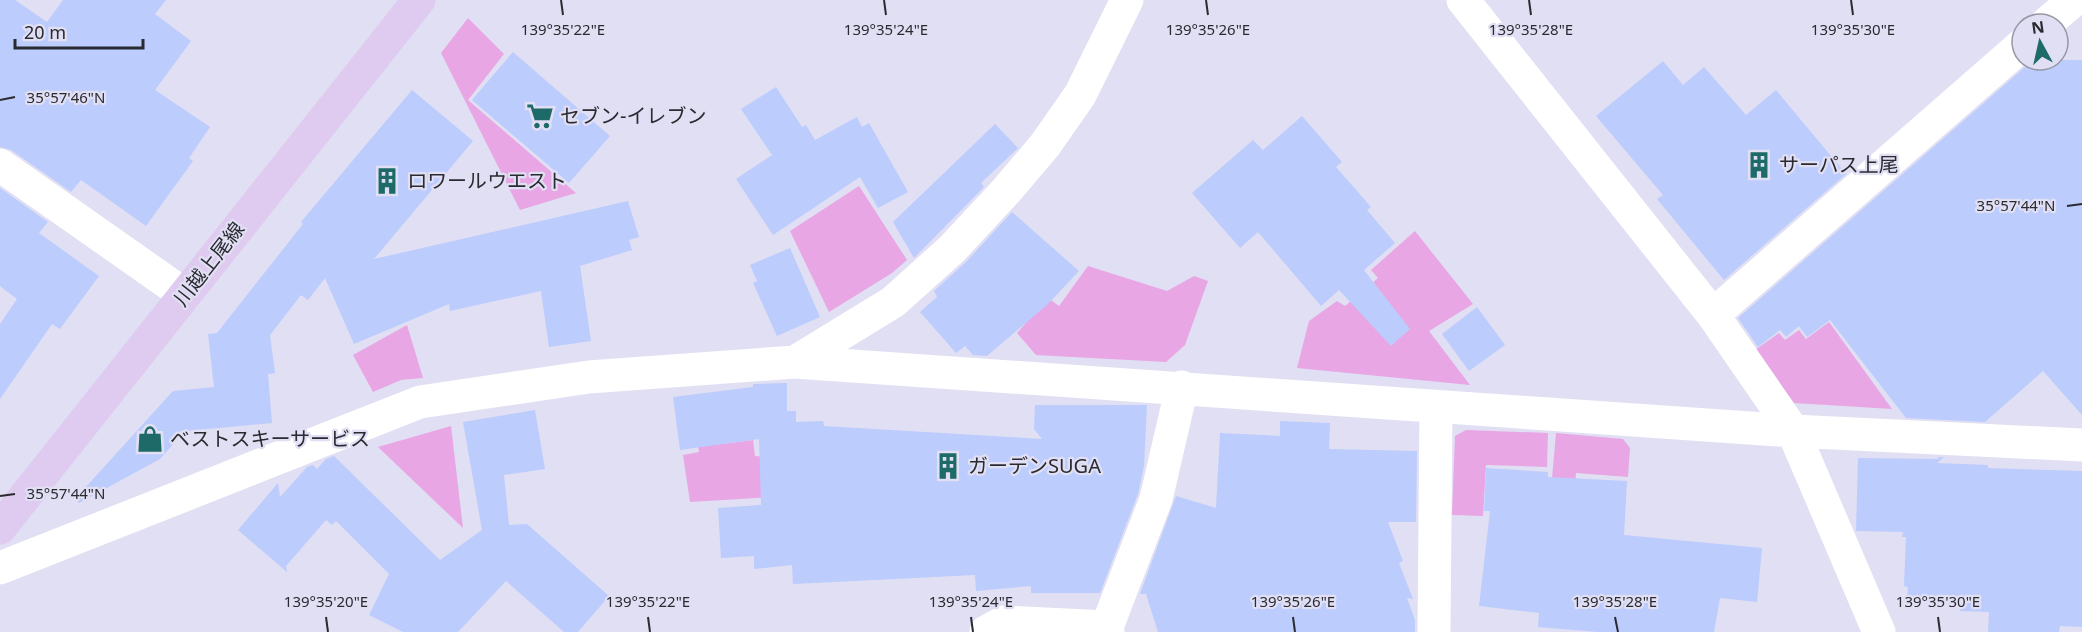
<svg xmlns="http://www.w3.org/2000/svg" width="2082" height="632" viewBox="0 0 2082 632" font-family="'Noto Sans','Noto Sans JP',sans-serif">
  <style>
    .green { fill: #e8a6e4 }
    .building { fill: #bbccfd }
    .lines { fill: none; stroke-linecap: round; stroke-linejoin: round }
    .minor { stroke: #fff; stroke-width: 33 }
    .major { stroke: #dfcaf0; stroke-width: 33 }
    .ticks { fill: none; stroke: #2a2a31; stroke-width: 2 }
    .labels { text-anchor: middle; stroke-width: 4.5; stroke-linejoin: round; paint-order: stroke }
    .poi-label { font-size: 20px; fill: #2a2a31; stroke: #e1dff3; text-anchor: start }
    .street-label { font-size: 20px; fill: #2a2a31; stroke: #e1dff3 }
    .ticks-label { font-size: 15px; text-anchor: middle; fill: #2a2a31; stroke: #e1dff3; stroke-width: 4.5; stroke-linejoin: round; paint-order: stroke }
  </style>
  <rect width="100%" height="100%" fill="#e1dff3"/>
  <path class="green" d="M 468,18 L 504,54 L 468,100 L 576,193 L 520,210 L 441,53 Z
    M 859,186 L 907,260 L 892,273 L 829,312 L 790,231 Z
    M 1415,231 L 1473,304 L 1429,331 L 1470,385 L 1297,368 L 1309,321 L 1337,301 L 1345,306 L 1378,278 L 1371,270 Z
    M 1088,266 L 1167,291 L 1194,276 L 1208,281 L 1185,345 L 1166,362 L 1036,355 L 1017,333 L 1048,298 L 1059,306 Z
    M 1829,322 L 1892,409 L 1794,403 L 1755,350 L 1779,333 L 1785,340 L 1799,330 L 1806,339 Z
    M 407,325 L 423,378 L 401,380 L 373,392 L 353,355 Z
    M 451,426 L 463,528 L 378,447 Z
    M 1466,430 L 1548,433 L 1547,467 L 1486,465 L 1483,516 L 1452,515 L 1455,436 Z
    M 1556,433 L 1623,439 L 1630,448 L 1628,477 L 1576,473 L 1571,527 L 1548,524 Z
    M 753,440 L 755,456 L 767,457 L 789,496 L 690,502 L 683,455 L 699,452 L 698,447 Z"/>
  <path class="building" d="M 0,0 L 15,0 L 47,22 L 63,0 L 166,0 L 155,14 L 191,41 L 155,90 L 210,127 L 189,158 L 193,161 L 146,226 L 81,180 L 71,192 L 11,150 L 0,147 Z
    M 513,52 L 610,136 L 569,183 L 472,100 Z
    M 2033,60 L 2082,60 L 2082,415 L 2043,371 L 1985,422 L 1906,418 L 1830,320 L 1807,337 L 1799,326 L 1786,337 L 1780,330 L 1758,347 L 1738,318 Z
    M 1663,61 L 1683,85 L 1704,67 L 1746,115 L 1776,90 L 1846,174 L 1724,280 L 1657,199 L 1663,195 L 1596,116 Z
    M 776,87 L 802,127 L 806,125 L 815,140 L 857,117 L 862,127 L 869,123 L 908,192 L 878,208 L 860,177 L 773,235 L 736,179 L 772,155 L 741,109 Z
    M 412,90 L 473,141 L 374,259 L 628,201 L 639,237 L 629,240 L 632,250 L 580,266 L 591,341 L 549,347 L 541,291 L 450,311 L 449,304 L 354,344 L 325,278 L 308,300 L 301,295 L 270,335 L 275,373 L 268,374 L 272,423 L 185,431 L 160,459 L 79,503 L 75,499 L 173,391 L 214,387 L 208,334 L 217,333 L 303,224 L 301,222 Z
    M 1302,116 L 1342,162 L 1336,167 L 1371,207 L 1367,210 L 1395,243 L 1364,270 L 1410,329 L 1391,346 L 1339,290 L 1321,306 L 1258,232 L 1240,248 L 1192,193 L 1253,140 L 1263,150 Z
    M 995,124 L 1018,148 L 981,183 L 984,187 L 914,258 L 893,222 Z
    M 0,188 L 48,222 L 39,233 L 99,276 L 60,329 L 52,324 L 0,399 L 0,324 L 17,299 L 0,286 Z
    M 1012,212 L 1079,271 L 1048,304 L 987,356 L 973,355 L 965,346 L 956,353 L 920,312 L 937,297 L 934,291 L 966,262 Z
    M 790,248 L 820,317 L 777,336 L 753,283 L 757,281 L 750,265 Z
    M 1477,307 L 1505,345 L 1469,371 L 1442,334 Z
    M 787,383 L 787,411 L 796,411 L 796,422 L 823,421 L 824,426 L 1042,439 L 1034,429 L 1035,405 L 1147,405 L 1144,466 L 1138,494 L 1100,593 L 1031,593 L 1031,586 L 976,591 L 975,575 L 793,584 L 792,565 L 754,569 L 754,556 L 721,558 L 718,508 L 761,505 L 759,439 L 680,450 L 673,397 L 753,387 L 753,384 Z
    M 535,410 L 545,469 L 504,475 L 509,525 L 527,524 L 609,596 L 578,632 L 564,632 L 506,581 L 458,632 L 403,632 L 369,615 L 389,574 L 336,521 L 332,525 L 326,520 L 286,566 L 287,572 L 238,530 L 278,483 L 280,497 L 307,467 L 313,465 L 317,469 L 326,459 L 334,456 L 440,560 L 482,530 L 463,422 Z
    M 1280,421 L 1330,423 L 1329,449 L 1417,451 L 1416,522 L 1388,522 L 1403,561 L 1399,563 L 1413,599 L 1407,598 L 1415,620 L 1415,632 L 1158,632 L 1146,594 L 1140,594 L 1176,496 L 1216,508 L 1220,433 L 1280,436 Z
    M 1937,457 L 1944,457 L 1937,463 L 1988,465 L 1988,468 L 2082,471 L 2082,627 L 2060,626 L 2059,632 L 1988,632 L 1989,612 L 1960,611 L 1961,599 L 1907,597 L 1908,587 L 1904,586 L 1906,537 L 1902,537 L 1903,532 L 1856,531 L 1858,458 L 1939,459 Z
    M 1486,468 L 1548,472 L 1548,477 L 1627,481 L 1624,535 L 1762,548 L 1757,602 L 1720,598 L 1714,632 L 1598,632 L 1538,627 L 1539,613 L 1479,606 L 1490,511 L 1484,511 Z"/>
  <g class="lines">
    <path class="minor" d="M 1463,0 L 1713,315 L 1793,431 L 1879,632
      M 2046,24 L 2074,0
      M 0,165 L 185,295
      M 1713,315 L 2022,45
      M 795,362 L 893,302 L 952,249 L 1006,191 L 1045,145 L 1080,95 L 1127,0
      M 0,568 L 420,402 L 589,377 L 795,362 L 1793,431 L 2082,445
      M 986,632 L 1004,622 L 1107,627
      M 1108,632 L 1107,627 L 1156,499 L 1182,387
      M 1434,632 L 1436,407"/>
    <path class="major" d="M 0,528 L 419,0"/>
  </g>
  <path class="ticks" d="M 561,0 L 563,15M 884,0 L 886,15M 1206,0 L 1208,15M 1529,0 L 1531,15M 1851,0 L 1853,15M 0,100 L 15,97M 2067,206 L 2082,204M 0,496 L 15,494M 326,617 L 328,632M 648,617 L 650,632M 971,617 L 973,632M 1293,617 L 1295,632M 1615,617 L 1618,632M 1938,617 L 1940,632"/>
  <defs>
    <symbol id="supermarket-bare" viewBox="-9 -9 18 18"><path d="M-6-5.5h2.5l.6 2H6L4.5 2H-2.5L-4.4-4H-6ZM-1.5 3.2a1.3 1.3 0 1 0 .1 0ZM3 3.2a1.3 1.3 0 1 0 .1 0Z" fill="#1e6a68" stroke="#e1dff3" stroke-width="2.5" paint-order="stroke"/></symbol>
    <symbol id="building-bare" viewBox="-9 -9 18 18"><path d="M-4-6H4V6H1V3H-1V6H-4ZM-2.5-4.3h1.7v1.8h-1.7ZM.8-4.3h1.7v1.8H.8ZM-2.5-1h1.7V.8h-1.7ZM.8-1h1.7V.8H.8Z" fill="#1e6a68" stroke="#e1dff3" stroke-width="2.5" paint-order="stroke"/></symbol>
    <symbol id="shop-bare" viewBox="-9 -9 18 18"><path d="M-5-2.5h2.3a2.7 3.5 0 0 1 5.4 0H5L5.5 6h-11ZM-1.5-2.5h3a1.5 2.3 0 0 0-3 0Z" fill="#1e6a68" stroke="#e1dff3" stroke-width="2.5" paint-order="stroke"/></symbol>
  </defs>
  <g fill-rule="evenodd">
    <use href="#supermarket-bare" x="521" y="97" width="38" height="38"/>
    <use href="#building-bare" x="1740" y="146" width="38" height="38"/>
    <use href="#building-bare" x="368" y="162" width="38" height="38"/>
    <use href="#shop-bare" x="131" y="420" width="38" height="38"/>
    <use href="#building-bare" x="929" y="447" width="38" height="38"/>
  </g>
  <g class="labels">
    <g class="poi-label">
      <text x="560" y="123">セブン-イレブン</text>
      <text x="1779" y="172">サーパス上尾</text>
      <text x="407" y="188">ロワールウエスト</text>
      <text x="170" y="446">ベストスキーサービス</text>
      <text x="968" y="473">ガーデンSUGA</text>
    </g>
    <g class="street-label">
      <text transform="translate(209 264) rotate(-52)" y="7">川越上尾線</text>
    </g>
  </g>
  <g class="ticks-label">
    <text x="563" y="35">139°35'22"E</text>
    <text x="886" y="35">139°35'24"E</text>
    <text x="1208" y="35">139°35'26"E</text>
    <text x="1531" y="35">139°35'28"E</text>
    <text x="1853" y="35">139°35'30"E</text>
    <text x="66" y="103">35°57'46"N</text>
    <text x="2016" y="211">35°57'44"N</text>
    <text x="66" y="499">35°57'44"N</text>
    <text x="326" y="607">139°35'20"E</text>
    <text x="648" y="607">139°35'22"E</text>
    <text x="971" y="607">139°35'24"E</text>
    <text x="1293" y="607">139°35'26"E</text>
    <text x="1615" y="607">139°35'28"E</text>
    <text x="1938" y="607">139°35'30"E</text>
  </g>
  <g transform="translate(2040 42) rotate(352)"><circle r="28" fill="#e1dff3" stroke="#9897a5" stroke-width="1.5"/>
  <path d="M0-4.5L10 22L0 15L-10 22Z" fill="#1e6a68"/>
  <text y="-9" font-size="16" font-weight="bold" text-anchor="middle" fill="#2a2a31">N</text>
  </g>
  <path d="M15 39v9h128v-9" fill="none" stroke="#2a2a31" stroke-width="3"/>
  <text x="24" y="39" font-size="18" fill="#2a2a31" stroke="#e1dff3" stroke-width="4.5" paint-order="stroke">20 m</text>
</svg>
